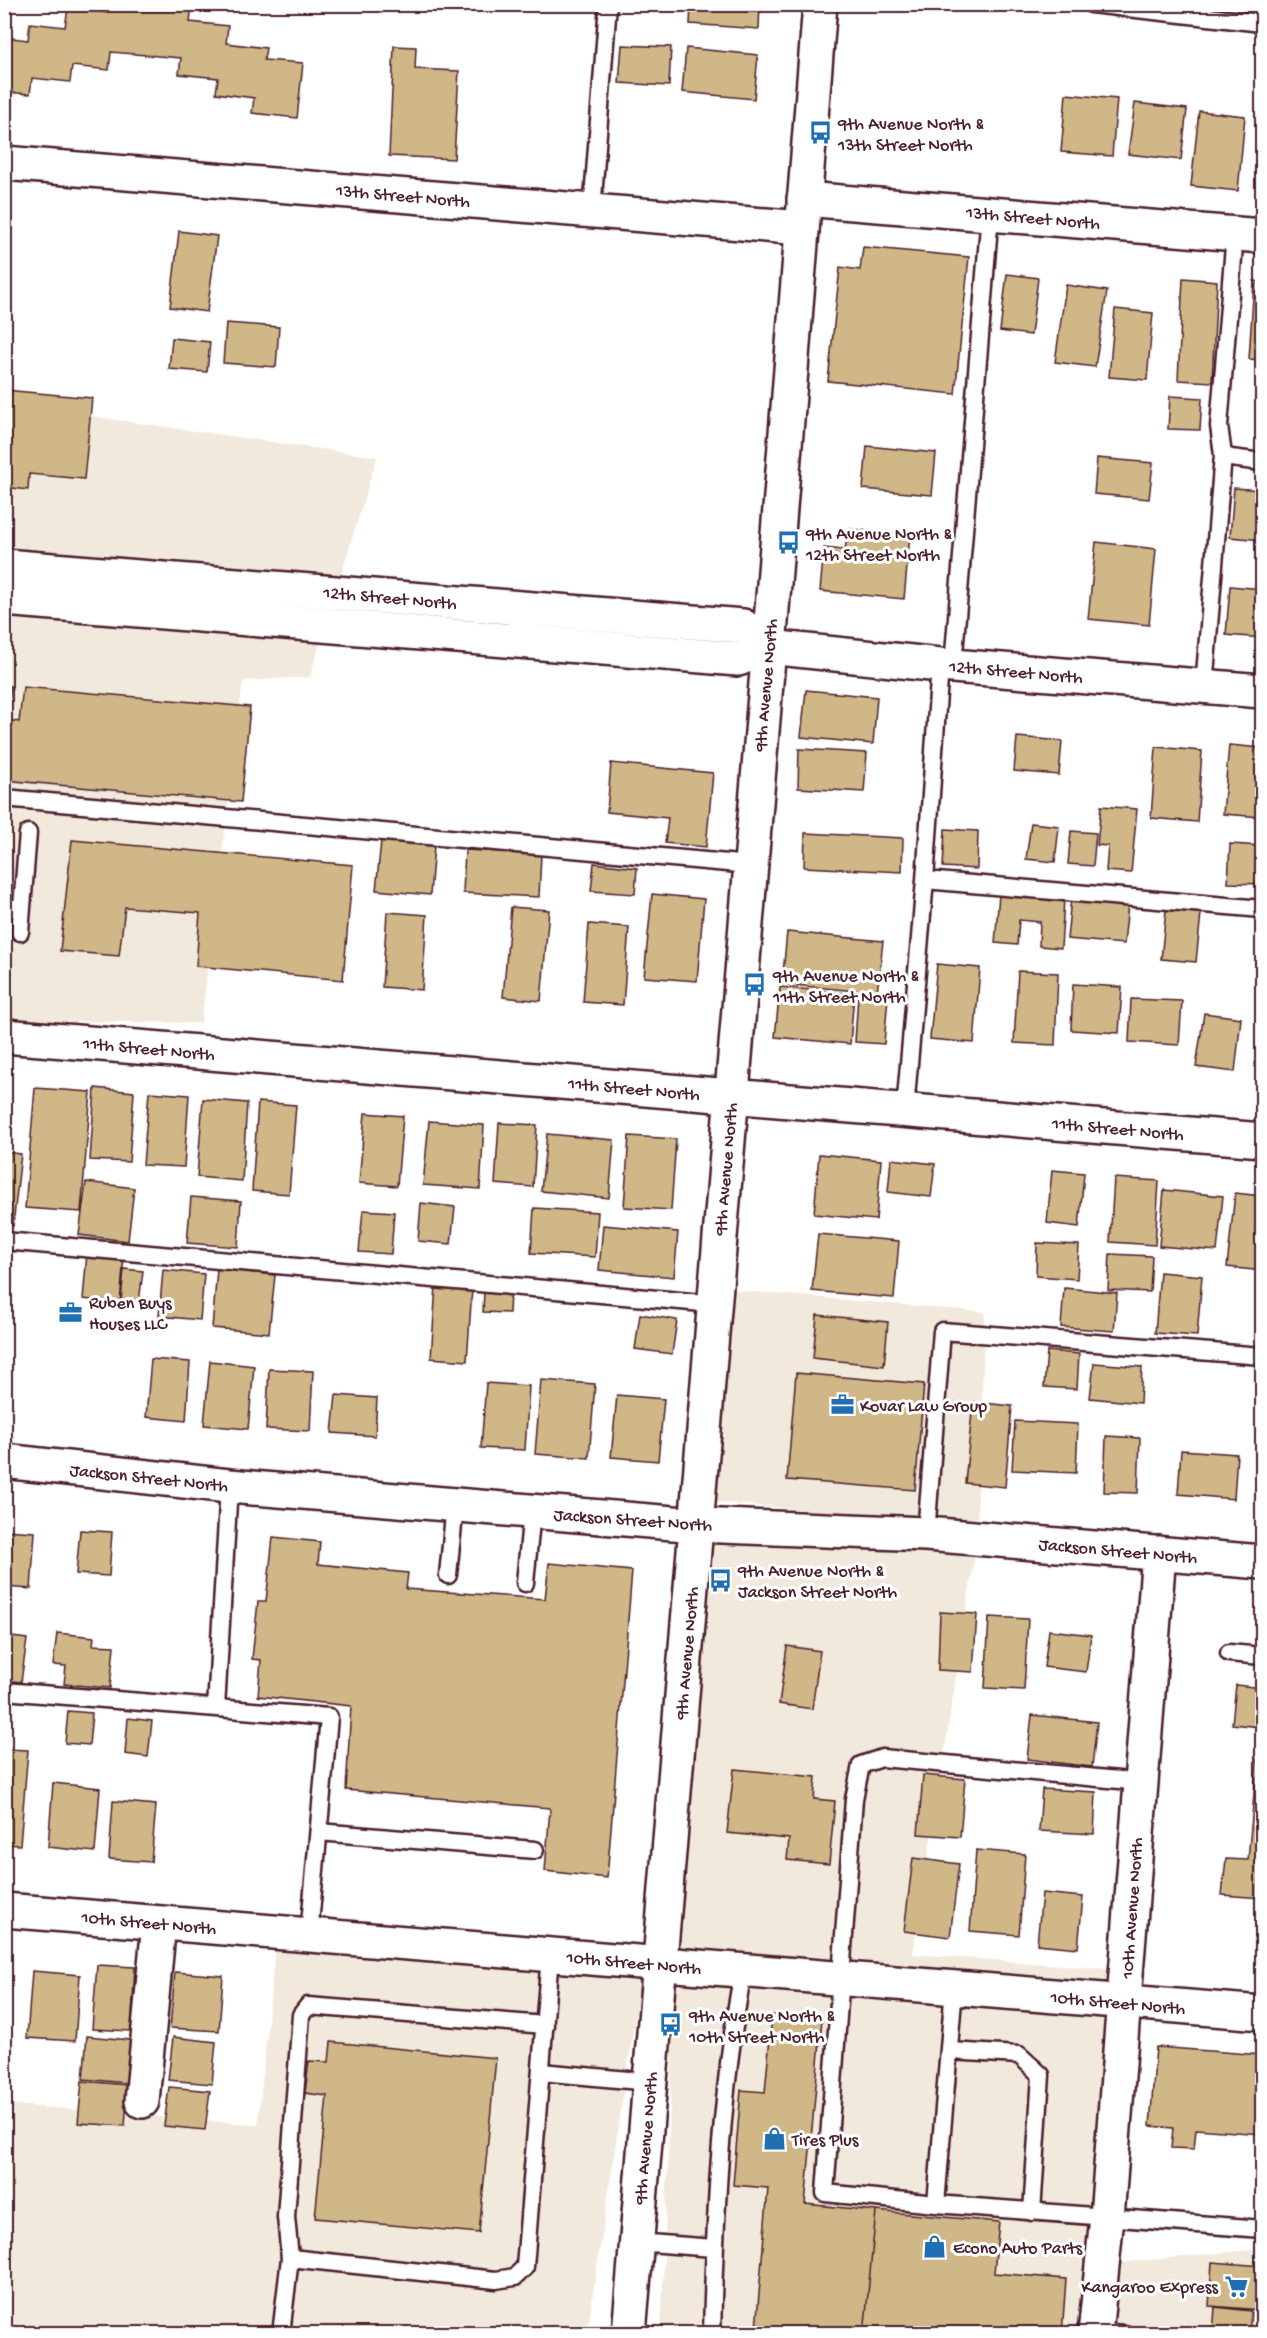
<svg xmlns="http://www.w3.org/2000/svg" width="1267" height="2338" viewBox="0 0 1267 2338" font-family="'Gochi Hand',sans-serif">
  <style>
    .built { fill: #f1e9db }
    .building { fill: #cfb787; stroke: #4a1f2b; stroke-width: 1.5 }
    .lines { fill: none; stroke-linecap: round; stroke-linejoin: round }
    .lane-casing { stroke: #4a1f2b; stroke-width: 21 }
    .street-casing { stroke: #4a1f2b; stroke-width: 38 }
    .secondary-casing { stroke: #4a1f2b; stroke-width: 38 }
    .lane { stroke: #fff; stroke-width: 16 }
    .street { stroke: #fff; stroke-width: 33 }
    .secondary { stroke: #fff; stroke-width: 33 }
    .labels { text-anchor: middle; stroke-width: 6; stroke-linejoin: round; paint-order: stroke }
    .poi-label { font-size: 18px; fill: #4a1f2b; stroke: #fff; text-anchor: start }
    .street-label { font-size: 18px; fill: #4a1f2b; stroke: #fff }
  </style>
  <rect width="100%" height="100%" fill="#fff"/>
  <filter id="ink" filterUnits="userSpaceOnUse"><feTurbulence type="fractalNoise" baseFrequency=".0167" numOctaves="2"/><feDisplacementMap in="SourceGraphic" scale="12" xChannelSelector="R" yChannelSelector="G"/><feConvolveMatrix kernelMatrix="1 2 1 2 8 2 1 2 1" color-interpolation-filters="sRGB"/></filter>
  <g filter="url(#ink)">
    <path class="built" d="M 5,404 L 377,457 L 340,578 L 5,551 Z
      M 4,615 L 321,640 L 310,677 L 243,681 L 201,1023 L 5,1020 Z
      M 732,1290 L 985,1312 L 977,1524 L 714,1502 Z
      M 712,1532 L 975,1554 L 913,1954 L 1110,1969 L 1108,1985 L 678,1950 Z
      M 275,1948 L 641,1978 L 587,2333 L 124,2334 L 5,2326 L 4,2104 L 258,2125 Z
      M 675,1981 L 1106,2016 L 1090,2215 L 1076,2333 L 661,2334 Z
      M 1262,2216 L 1262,2333 L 1111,2334 L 1119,2263 L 1260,2249 Z"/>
    <path class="building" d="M 109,4 L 192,4 L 190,22 L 228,26 L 226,43 L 266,48 L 264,60 L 303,63 L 297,118 L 252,113 L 254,98 L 216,93 L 218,78 L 179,74 L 181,58 L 111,52 L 109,70 L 72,66 L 70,82 L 32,78 L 30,94 L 4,92 L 4,37 L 28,40 L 30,23 L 65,27 L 68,8 L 108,13 Z
      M 691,4 L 760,4 L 759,29 L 690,24 Z
      M 622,45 L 671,47 L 669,86 L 619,83 Z
      M 394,46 L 416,47 L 415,69 L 459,71 L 454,159 L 389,156 Z
      M 686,48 L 758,55 L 754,99 L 682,92 Z
      M 1066,94 L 1117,99 L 1112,156 L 1061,152 Z
      M 1135,103 L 1187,109 L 1181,160 L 1128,154 Z
      M 1199,111 L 1245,116 L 1238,191 L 1191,186 Z
      M 179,231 L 217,236 L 207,312 L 170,307 Z
      M 863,247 L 969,257 L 955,394 L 828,381 L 840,267 L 860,270 Z
      M 1007,274 L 1038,278 L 1031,335 L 1000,331 Z
      M 1183,278 L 1217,281 L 1212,382 L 1178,380 Z
      M 1254,281 L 1262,282 L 1262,360 L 1249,359 Z
      M 1066,285 L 1107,291 L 1095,367 L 1055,362 Z
      M 1115,309 L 1153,313 L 1147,380 L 1109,377 Z
      M 226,323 L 279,327 L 276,367 L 223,363 Z
      M 172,338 L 210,342 L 207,372 L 169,369 Z
      M 4,390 L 92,398 L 84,479 L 29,474 L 28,490 L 4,487 Z
      M 1170,396 L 1202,398 L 1200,430 L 1168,429 Z
      M 867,446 L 936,453 L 932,495 L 863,489 Z
      M 1097,458 L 1153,463 L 1149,499 L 1094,494 Z
      M 1234,488 L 1262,490 L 1262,540 L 1230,537 Z
      M 848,529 L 910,535 L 904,599 L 820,591 L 824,548 L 845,550 Z
      M 1096,542 L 1156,549 L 1149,625 L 1088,619 Z
      M 1230,586 L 1262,589 L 1262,638 L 1226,635 Z
      M 4,686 L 11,686 L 7,720 L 19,722 L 23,687 L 250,707 L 241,802 L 4,780 Z
      M 806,690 L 877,697 L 873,744 L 801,737 Z
      M 1017,737 L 1062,741 L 1059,775 L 1014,771 Z
      M 1229,745 L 1262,748 L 1261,817 L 1223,814 Z
      M 1156,747 L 1202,751 L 1197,822 L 1151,818 Z
      M 799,749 L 867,753 L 864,792 L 798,788 Z
      M 611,763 L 713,773 L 706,847 L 665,843 L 668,818 L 607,812 Z
      M 1101,806 L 1137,809 L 1131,873 L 1106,871 L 1108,846 L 1097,845 Z
      M 1031,823 L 1059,826 L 1055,862 L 1026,859 Z
      M 945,829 L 978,831 L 977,869 L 943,867 Z
      M 1071,831 L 1096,833 L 1093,866 L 1068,864 Z
      M 805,833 L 903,838 L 902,872 L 804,867 Z
      M 72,840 L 353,865 L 343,980 L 196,966 L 200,913 L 125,907 L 119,956 L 60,951 Z
      M 381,841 L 434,846 L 430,895 L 376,890 Z
      M 1230,844 L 1262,846 L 1262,884 L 1228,883 Z
      M 465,850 L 541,854 L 539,897 L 463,893 Z
      M 594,863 L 637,868 L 635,894 L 591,891 Z
      M 652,894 L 704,899 L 697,981 L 644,977 Z
      M 999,894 L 1064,899 L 1061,948 L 1039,946 L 1040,922 L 1019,920 L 1017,945 L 995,943 Z
      M 1071,898 L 1128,904 L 1124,944 L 1067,939 Z
      M 511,907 L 549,910 L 541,1001 L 503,997 Z
      M 1166,910 L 1201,913 L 1196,962 L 1161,959 Z
      M 387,912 L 427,915 L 422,990 L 382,987 Z
      M 589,924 L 629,927 L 623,1005 L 583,1002 Z
      M 787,932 L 883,941 L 877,993 L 782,984 Z
      M 937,964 L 980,968 L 974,1043 L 930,1039 Z
      M 1018,971 L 1058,973 L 1055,1045 L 1014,1043 Z
      M 1073,984 L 1122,987 L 1119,1033 L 1071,1030 Z
      M 780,987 L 854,994 L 850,1044 L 775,1037 Z
      M 858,995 L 888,997 L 884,1044 L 855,1042 Z
      M 1131,999 L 1182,1001 L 1179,1045 L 1129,1042 Z
      M 1204,1013 L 1241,1018 L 1235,1072 L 1196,1067 Z
      M 35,1088 L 91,1092 L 81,1212 L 25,1208 Z
      M 95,1088 L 134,1092 L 129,1162 L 90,1160 Z
      M 149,1092 L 189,1095 L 184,1167 L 143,1165 Z
      M 203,1099 L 247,1103 L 242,1181 L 197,1177 Z
      M 258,1102 L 296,1105 L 289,1194 L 252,1191 Z
      M 365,1113 L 403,1116 L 397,1186 L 359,1183 Z
      M 429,1121 L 484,1125 L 480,1189 L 423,1185 Z
      M 499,1123 L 537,1125 L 533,1187 L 495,1184 Z
      M 547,1134 L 614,1140 L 609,1198 L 541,1191 Z
      M 629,1136 L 676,1139 L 671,1210 L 624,1207 Z
      M 4,1152 L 21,1154 L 13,1226 L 4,1225 Z
      M 819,1154 L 881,1160 L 876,1220 L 814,1214 Z
      M 891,1159 L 935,1164 L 931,1197 L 888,1192 Z
      M 1052,1170 L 1084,1173 L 1079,1227 L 1047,1223 Z
      M 1114,1178 L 1159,1181 L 1155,1245 L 1110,1242 Z
      M 86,1182 L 134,1188 L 128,1241 L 79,1235 Z
      M 1164,1190 L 1223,1196 L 1217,1251 L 1159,1246 Z
      M 1235,1193 L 1262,1196 L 1262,1271 L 1227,1267 Z
      M 191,1197 L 241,1201 L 238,1247 L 187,1243 Z
      M 421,1203 L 455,1207 L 451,1244 L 418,1241 Z
      M 534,1208 L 598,1212 L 595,1257 L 531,1253 Z
      M 363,1210 L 394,1212 L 391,1254 L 359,1252 Z
      M 603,1225 L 678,1232 L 674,1277 L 599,1270 Z
      M 818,1234 L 899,1241 L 894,1298 L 812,1291 Z
      M 1037,1243 L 1079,1245 L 1077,1279 L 1036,1276 Z
      M 87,1253 L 124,1256 L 120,1303 L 83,1299 Z
      M 1110,1254 L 1152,1256 L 1150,1292 L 1108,1290 Z
      M 124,1269 L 143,1271 L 139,1302 L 121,1300 Z
      M 217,1269 L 275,1275 L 269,1333 L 212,1328 Z
      M 163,1270 L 204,1274 L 200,1320 L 159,1316 Z
      M 1160,1272 L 1202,1276 L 1197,1336 L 1155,1333 Z
      M 436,1285 L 472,1289 L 467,1361 L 431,1358 Z
      M 1064,1288 L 1117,1293 L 1114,1331 L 1061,1327 Z
      M 484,1291 L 510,1292 L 509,1313 L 483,1312 Z
      M 640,1314 L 677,1320 L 672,1354 L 635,1349 Z
      M 817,1315 L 888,1322 L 884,1366 L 813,1358 Z
      M 1047,1351 L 1079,1354 L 1077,1389 L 1044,1387 Z
      M 151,1359 L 190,1362 L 186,1421 L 146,1417 Z
      M 210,1361 L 254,1366 L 248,1429 L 204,1425 Z
      M 1094,1363 L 1142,1367 L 1140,1403 L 1090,1398 Z
      M 269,1369 L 313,1371 L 310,1431 L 266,1429 Z
      M 796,1373 L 924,1384 L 915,1490 L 787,1480 Z
      M 541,1380 L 595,1384 L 589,1458 L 535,1454 Z
      M 486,1383 L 529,1386 L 525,1450 L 481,1448 Z
      M 336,1395 L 377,1398 L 375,1436 L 332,1433 Z
      M 617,1395 L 664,1399 L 658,1461 L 611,1457 Z
      M 973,1402 L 1012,1406 L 1005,1487 L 965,1483 Z
      M 1015,1421 L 1078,1424 L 1076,1473 L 1012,1470 Z
      M 1106,1436 L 1140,1438 L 1138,1493 L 1104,1492 Z
      M 1181,1450 L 1237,1454 L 1234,1499 L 1178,1494 Z
      M 4,1530 L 35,1532 L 31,1589 L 4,1587 Z
      M 80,1530 L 112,1532 L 109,1576 L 76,1574 Z
      M 273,1537 L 320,1542 L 318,1564 L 408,1573 L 406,1589 L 545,1599 L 549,1563 L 632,1571 L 607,1878 L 545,1871 L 550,1808 L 346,1790 L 351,1706 L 258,1696 L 261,1660 L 252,1659 L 258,1601 L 266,1601 Z
      M 940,1612 L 977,1614 L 973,1672 L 938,1670 Z
      M 989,1617 L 1028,1619 L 1024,1690 L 985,1688 Z
      M 1049,1630 L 1091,1635 L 1086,1672 L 1044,1667 Z
      M 57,1633 L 94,1637 L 93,1645 L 114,1646 L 110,1688 L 64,1684 L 66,1666 L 53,1665 Z
      M 4,1636 L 27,1639 L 21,1682 L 4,1680 Z
      M 787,1646 L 820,1651 L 812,1709 L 779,1704 Z
      M 1236,1685 L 1262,1688 L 1262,1898 L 1222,1895 L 1226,1859 L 1248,1860 L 1260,1727 L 1232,1724 Z
      M 68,1711 L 92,1713 L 89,1745 L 65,1743 Z
      M 1032,1715 L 1097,1722 L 1092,1767 L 1027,1759 Z
      M 128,1718 L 152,1721 L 148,1757 L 125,1754 Z
      M 4,1749 L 28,1750 L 20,1845 L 4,1844 Z
      M 734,1769 L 816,1777 L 814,1799 L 835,1801 L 829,1864 L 787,1860 L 789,1839 L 727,1833 Z
      M 923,1775 L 965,1779 L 960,1837 L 918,1834 Z
      M 53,1783 L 100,1788 L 95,1852 L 48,1847 Z
      M 1042,1789 L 1096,1792 L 1094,1834 L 1039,1831 Z
      M 113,1801 L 156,1805 L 151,1862 L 109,1859 Z
      M 976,1850 L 1025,1854 L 1019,1935 L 970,1931 Z
      M 913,1858 L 959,1864 L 950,1937 L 904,1931 Z
      M 1042,1893 L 1083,1897 L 1078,1948 L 1037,1944 Z
      M 97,1965 L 135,1967 L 131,2031 L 92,2029 Z
      M 32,1971 L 80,1975 L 75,2041 L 27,2038 Z
      M 175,1972 L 223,1976 L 219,2031 L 170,2028 Z
      M 4,1985 L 9,1985 L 4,2033 Z
      M 772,2015 L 822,2020 L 805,2204 L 876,2211 L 864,2334 L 802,2334 L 756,2329 L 768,2188 L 733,2185 L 741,2090 L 765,2092 Z
      M 87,2036 L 130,2040 L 127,2083 L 83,2079 Z
      M 173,2037 L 216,2042 L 212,2084 L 168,2080 Z
      M 331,2042 L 496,2058 L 479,2233 L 315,2218 L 327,2096 L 305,2093 L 309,2061 L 329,2062 Z
      M 1156,2047 L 1262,2055 L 1262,2134 L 1196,2129 L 1194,2149 L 1171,2148 L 1173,2128 L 1150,2126 Z
      M 82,2081 L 128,2085 L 125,2126 L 78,2123 Z
      M 169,2087 L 210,2091 L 205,2130 L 164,2126 Z
      M 876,2211 L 999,2222 L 994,2273 L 1066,2279 L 1062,2334 L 864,2334 Z
      M 1212,2262 L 1262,2266 L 1262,2310 L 1209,2306 Z
      M 1215,2307 L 1251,2311 L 1249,2334 L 1213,2334 Z"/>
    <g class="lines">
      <defs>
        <path id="lane" d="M 1091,4 L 1262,23
          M 592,211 L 608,4
          M 1235,234 L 1219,426 L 1223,455 L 1231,458 L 1262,462
          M 953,666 L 990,213
          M 1204,687 L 1223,455
          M 4,798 L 750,865
          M 925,880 L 1262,909
          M 4,907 L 21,909
          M 20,932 L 28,833
          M 905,1110 L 925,880 L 940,665
          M 4,1241 L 714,1304
          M 926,1534 L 942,1331 L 1262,1356
          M 448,1575 L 455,1505
          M 525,1583 L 532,1511
          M 1229,1653 L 1262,1656
          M 4,1691 L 329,1717 L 309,1935
          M 216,1708 L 229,1486
          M 319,1832 L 535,1850
          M 954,1988 L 936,2204 L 1262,2229
          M 949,2051 L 1019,2055 L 1041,2075 L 1032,2212
          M 541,2072 L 650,2082
          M 936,2204 L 825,2193 L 854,1799 L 861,1765 L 882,1758 L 1141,1782
          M 636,2242 L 714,2248
          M 290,2258 L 496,2280 L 515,2277 L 525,2267 L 550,1955
          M 1095,2332 L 1125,2334
          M 281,2334 L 290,2258 L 286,2217 L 301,2015 L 308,2006 L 545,2025
          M 712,2334 C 715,2212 721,2090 743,1971"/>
        <path id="street" d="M 4,163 L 802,228
          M 804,199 L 1262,236
          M 4,566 L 743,626 L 769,647
          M 4,599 L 738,659 L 769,647 L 940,665 L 1262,691
          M 4,1036 L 1262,1140
          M 4,1461 L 229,1486 L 697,1525 L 926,1534 L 1262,1562
          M 4,1910 L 1262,2013
          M 142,2101 L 159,1923
          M 1095,2334 L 1107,2217 L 1159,1553"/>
        <path id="secondary" d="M 629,2334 L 769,647 L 820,4"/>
      </defs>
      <use href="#lane" class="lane-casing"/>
      <use href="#street" class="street-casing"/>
      <use href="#secondary" class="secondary-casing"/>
      <use href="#lane" class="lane"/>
      <use href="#street" class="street"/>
      <use href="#secondary" class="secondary"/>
    </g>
  </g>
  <defs>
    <symbol id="bus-bare" viewBox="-9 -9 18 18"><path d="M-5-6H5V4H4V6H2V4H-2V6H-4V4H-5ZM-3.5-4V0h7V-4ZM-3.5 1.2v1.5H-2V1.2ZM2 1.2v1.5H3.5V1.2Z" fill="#1f6fb2" stroke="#fff" stroke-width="2.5" paint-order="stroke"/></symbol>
    <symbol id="office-bare" viewBox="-9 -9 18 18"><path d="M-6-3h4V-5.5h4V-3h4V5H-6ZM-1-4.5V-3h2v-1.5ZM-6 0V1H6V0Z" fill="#1f6fb2" stroke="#fff" stroke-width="2.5" paint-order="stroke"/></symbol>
    <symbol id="shop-bare" viewBox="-9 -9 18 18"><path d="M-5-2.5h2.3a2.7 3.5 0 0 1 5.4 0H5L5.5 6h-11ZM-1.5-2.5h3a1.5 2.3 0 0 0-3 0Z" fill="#1f6fb2" stroke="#fff" stroke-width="2.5" paint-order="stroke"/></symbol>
    <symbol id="supermarket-bare" viewBox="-9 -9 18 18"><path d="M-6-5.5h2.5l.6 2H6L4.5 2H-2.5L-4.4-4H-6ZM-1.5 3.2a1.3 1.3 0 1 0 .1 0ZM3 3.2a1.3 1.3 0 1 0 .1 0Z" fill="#1f6fb2" stroke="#fff" stroke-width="2.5" paint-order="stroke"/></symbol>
  </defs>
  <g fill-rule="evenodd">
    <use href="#bus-bare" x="804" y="116" width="33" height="33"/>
    <use href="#bus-bare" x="772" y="526" width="33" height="33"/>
    <use href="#bus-bare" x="738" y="968" width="33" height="33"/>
    <use href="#office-bare" x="54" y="1296" width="33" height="33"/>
    <use href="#office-bare" x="826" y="1388" width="33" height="33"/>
    <use href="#bus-bare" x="704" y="1564" width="33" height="33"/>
    <use href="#bus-bare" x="654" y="2008" width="33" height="33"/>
    <use href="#shop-bare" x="758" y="2122" width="33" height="33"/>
    <use href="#shop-bare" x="918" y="2230" width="33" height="33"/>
    <use href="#supermarket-bare" x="1220" y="2270" width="33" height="33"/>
  </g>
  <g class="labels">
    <g class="poi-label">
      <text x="838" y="129">9th Avenue North &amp;<tspan x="838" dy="21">13th Street North</tspan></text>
      <text x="806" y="539">9th Avenue North &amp;<tspan x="806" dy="21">12th Street North</tspan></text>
      <text x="773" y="981">9th Avenue North &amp;<tspan x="773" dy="21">11th Street North</tspan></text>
      <text x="89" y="1308">Ruben Buys<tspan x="89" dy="21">Houses LLC</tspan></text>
      <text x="860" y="1411">Kovar Law Group</text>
      <text x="738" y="1576">9th Avenue North &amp;<tspan x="738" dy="21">Jackson Street North</tspan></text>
      <text x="689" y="2021">9th Avenue North &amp;<tspan x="689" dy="21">10th Street North</tspan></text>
      <text x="792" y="2145">Tires Plus</text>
      <text x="953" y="2253">Econo Auto Parts</text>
      <text x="1218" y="2292" text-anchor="end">Kangaroo Express</text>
    </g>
    <g class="street-label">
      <text transform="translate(403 195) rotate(5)" y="6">13th Street North</text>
      <text transform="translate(1033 217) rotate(5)" y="6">13th Street North</text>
      <text transform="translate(390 597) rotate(5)" y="6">12th Street North</text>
      <text transform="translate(1016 671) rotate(5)" y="6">12th Street North</text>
      <text transform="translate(765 685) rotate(-85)" y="6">9th Avenue North</text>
      <text transform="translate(149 1048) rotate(5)" y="6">11th Street North</text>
      <text transform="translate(634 1088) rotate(5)" y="6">11th Street North</text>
      <text transform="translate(1118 1128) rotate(5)" y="6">11th Street North</text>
      <text transform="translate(725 1169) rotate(-85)" y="6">9th Avenue North</text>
      <text transform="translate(149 1477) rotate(6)" y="6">Jackson Street North</text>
      <text transform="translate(633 1519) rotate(4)" y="6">Jackson Street North</text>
      <text transform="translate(1118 1550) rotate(5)" y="6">Jackson Street North</text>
      <text transform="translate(686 1653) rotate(-85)" y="6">9th Avenue North</text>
      <text transform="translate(1131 1908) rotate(-86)" y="6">10th Avenue North</text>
      <text transform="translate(149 1922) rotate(5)" y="6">10th Street North</text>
      <text transform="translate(634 1962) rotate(5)" y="6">10th Street North</text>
      <text transform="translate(1118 2002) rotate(5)" y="6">10th Street North</text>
      <text transform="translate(645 2138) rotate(-85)" y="6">9th Avenue North</text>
    </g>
  </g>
  <rect width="1267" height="2338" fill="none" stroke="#fff" stroke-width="24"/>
  <rect x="12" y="12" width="1243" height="2314" fill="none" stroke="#4a1f2b" stroke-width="2" filter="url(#ink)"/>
</svg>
